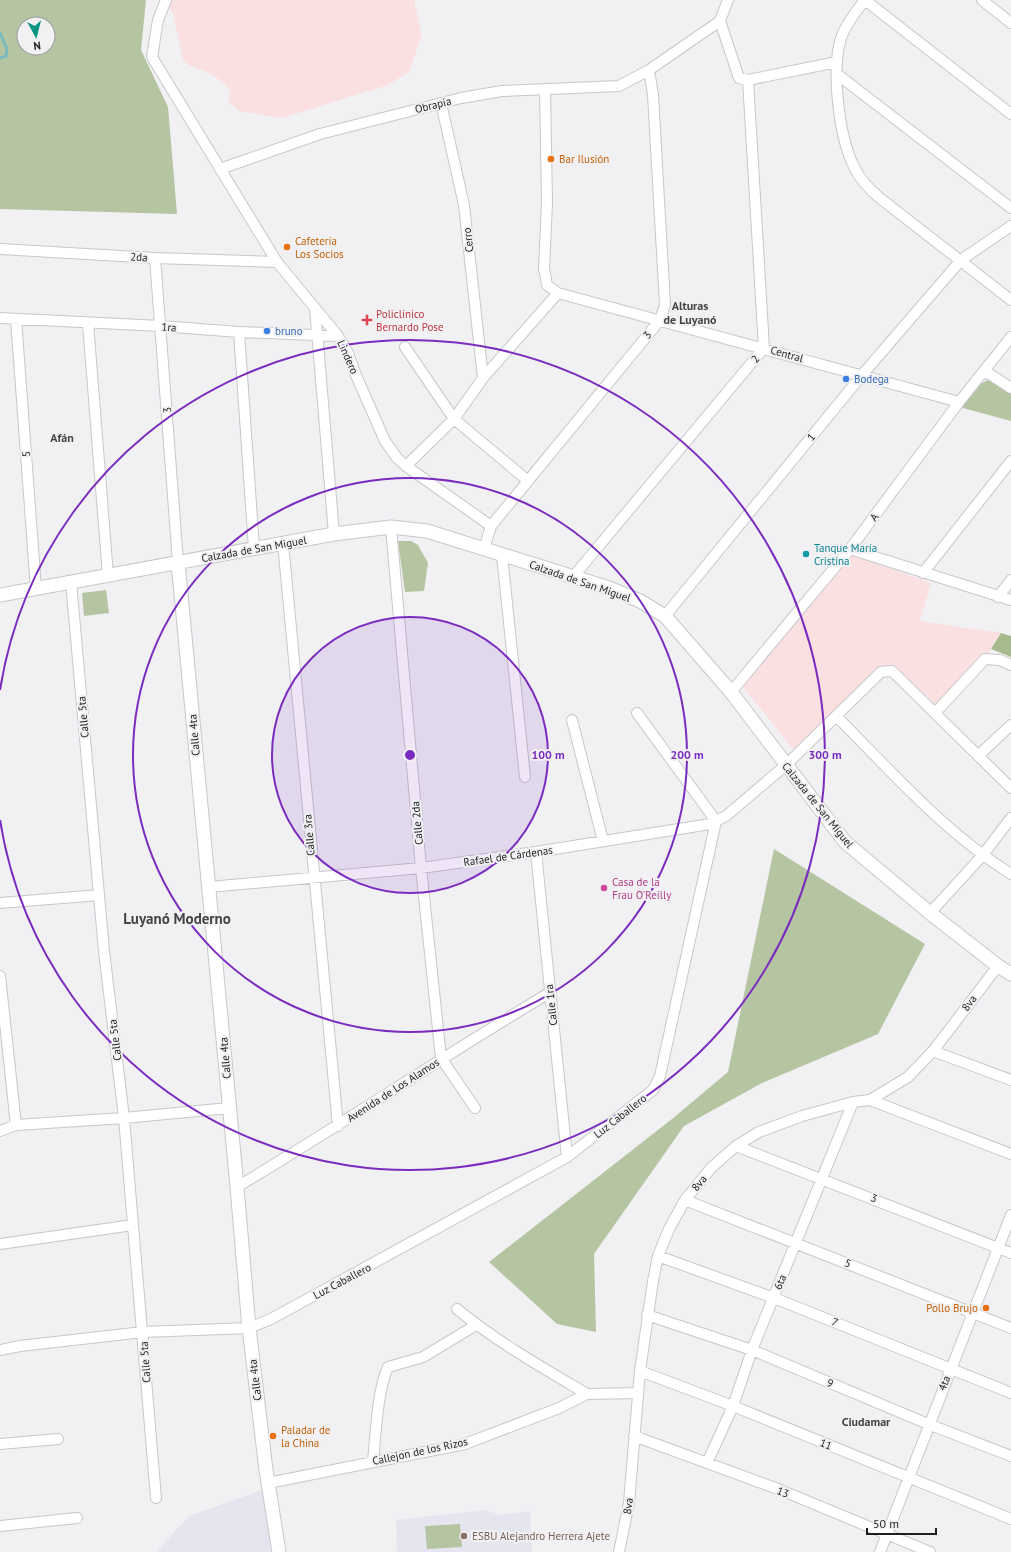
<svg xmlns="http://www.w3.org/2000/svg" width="1011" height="1552" viewBox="0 0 1011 1552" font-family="'PT Sans',sans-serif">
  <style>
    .industrial { fill: #fbe0e2 }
    .built { fill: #e5e5ef }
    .green { fill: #b5c4a1; fill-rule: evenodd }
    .forest { fill: #a7ba8d }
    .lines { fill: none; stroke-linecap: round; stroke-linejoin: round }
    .stream { stroke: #7abac1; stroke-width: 3 }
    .minor-casing { stroke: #c8c8cb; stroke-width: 12 }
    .major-casing { stroke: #c8c8cb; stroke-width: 15 }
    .minor { stroke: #fff; stroke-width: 10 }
    .major { stroke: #fff; stroke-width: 13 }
    .ring { fill: none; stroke: #7b2cbf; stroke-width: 2 }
    .food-dot { fill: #e8710a; stroke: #f1f1f4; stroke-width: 1.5 }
    .health-dot { fill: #e0444e; stroke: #f1f1f4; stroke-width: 1.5 }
    .shop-dot { fill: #3f7fe0; stroke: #f1f1f4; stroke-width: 1.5 }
    .culture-dot { fill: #0f9aa8; stroke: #f1f1f4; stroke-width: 1.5 }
    .hotel-dot { fill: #d1479c; stroke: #f1f1f4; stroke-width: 1.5 }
    .education-dot { fill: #8d6e63; stroke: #f1f1f4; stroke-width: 1.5 }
    .labels { text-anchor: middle; stroke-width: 4; stroke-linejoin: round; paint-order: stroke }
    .street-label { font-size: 11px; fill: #1f1f20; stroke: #f1f1f4 }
    .food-label { font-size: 11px; fill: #c56008; stroke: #f1f1f4; text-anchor: start }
    .health-label { font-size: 11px; fill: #be3a42; stroke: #f1f1f4; text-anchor: start }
    .shop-label { font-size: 11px; fill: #366cbe; stroke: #f1f1f4; text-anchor: start }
    .culture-label { font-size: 11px; fill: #0d838f; stroke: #f1f1f4; text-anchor: start }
    .hotel-label { font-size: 11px; fill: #b23c85; stroke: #f1f1f4; text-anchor: start }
    .education-label { font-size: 11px; fill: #785e54; stroke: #f1f1f4; text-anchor: start }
    .neighbourhood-label { font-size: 12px; font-weight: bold; fill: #454547; stroke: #f1f1f4 }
    .district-label { font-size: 15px; font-weight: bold; fill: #454547; stroke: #f1f1f4 }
    .centre { fill: #7b2cbf; stroke: #f1f1f4; stroke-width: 2 }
    .ring-label { font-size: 12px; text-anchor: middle; font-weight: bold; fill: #7b2cbf; stroke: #f1f1f4; stroke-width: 4; stroke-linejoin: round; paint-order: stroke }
  </style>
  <rect width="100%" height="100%" fill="#f1f1f4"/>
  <path class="industrial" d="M 166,0 L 414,0 L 422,35 L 409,72 L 388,85 L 282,118 L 239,111 L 228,101 L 230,91 L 224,83 L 209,73 L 190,66 L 183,60 L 173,14 Z
    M 852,554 L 931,583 L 920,621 L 1001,633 L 980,666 L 940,708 L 894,666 L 798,755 L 742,686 Z"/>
  <path class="built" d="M 262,1490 L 272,1552 L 156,1552 L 189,1516 Z
    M 484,1510 L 502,1515 L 530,1511 L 532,1552 L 397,1552 L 396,1520 Z"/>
  <path class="green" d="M 0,0 L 146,0 L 141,50 L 168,107 L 177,214 L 0,209 ZM 24,24 L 48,24 L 48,48 L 24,48 Z
    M 988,380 L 1011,393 L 1011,421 L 963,408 L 962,404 L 976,386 Z
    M 398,541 L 411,541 L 418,545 L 428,563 L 424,591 L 405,592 Z
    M 106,590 L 109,613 L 84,616 L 82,593 Z
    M 774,849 L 925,944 L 878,1034 L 762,1083 L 684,1126 L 594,1254 L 596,1332 L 557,1324 L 489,1262 L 672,1119 L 728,1072 Z
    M 460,1524 L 462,1547 L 427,1549 L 425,1526 Z"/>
  <path class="forest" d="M 1001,633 L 1011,636 L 1011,657 L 991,649 Z"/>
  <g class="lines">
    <path class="stream" d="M 0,33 L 7,49 L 6,56 L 0,58"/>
    <defs>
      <path id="minor" d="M 166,0 L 158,20 L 152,57 L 277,262 L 338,336 L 348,353 L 355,373 L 385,441 L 397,458 L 406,466 L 491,526
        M 865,0 C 856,11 846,24 841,38 C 831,71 839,136 854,167 C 860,180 870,190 881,199 L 1011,300
        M 865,0 L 1011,114
        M 982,0 L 1011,23
        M 720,21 L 739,78 L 748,80 L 837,62
        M 837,74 L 1011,208
        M 545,89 L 547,203 L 544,268 L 547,285 L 558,293 L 959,402
        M 441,103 L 464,205 L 483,378
        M 220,169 L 320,134 L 461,98 L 502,91 L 619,86 L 649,70 L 720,21 L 728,0
        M 0,249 L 155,258 L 277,262
        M 155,258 L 178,562
        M 315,308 L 334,534
        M 0,318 L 161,326 L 239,332 L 338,336
        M 16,319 L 36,589
        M 88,323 L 108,576
        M 239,332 L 254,548
        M 405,347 L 454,419 L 527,480
        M 985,371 L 1011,388
        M 406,466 L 454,419 L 483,378 L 558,293
        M 391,527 L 421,868 L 441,1058 L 475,1108
        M 283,543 L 338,1126
        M 484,549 L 491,526 L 660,320 L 665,305 L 653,95 L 649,70
        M 850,549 L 1011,600
        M 502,555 L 525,777
        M 923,573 L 1011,461
        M 573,577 L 764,348 L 748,80
        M 71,582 L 104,951 L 124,1118 L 156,1498
        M 998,597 L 1011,580
        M 665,616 L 862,375 L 961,260 L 1011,226
        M 731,692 L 850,549 L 959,402 L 1011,337
        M 935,713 L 985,659 L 1000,660 L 1011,665
        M 837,717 C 892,772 945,833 1011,874
        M 572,720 L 603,841
        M 979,755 L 1011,725
        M 536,852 L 567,1157
        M 209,887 L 421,868 L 536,852 L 710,824 L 726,816 L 786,765 L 881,672 L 892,671 L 1011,788
        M 0,903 L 99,895
        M 930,913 L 982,856 L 1011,818
        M 0,976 L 16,1125
        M 933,1051 L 1011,1080
        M 870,1100 L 1011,1154
        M 0,1131 L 16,1125 L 124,1118 L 229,1108
        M 736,1146 L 1011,1253
        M 237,1187 C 342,1124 444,1056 549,993
        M 685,1200 L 1011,1328
        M 0,1244 L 133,1225
        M 658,1256 L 774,1298 L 1011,1393
        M 457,1309 C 497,1342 543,1368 587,1394
        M 647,1315 L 752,1350 L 928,1424 L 1011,1456
        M 0,1350 L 20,1346 L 143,1332 L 249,1328 L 271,1319 L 567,1157 L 653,1090 L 660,1076 L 716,821 L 637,713
        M 640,1371 L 733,1406 L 1011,1519
        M 634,1436 L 778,1489 L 930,1552
        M 0,1444 L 58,1439
        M 373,1461 C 376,1433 377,1392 388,1367 L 423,1357 L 476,1325
        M 707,1463 L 733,1406 L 752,1350 L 853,1102
        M 268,1483 L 465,1444 L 559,1408 L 587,1394 L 638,1393
        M 0,1526 L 77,1518
        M 619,1552 L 629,1503 L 640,1371 L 653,1281 L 658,1256 L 669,1229 L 685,1200 L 711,1168 L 736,1146 L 759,1132 L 802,1116 L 853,1102 L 870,1100 L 908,1077 L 933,1051 L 998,966
        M 880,1552 L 1011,1215"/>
      <path id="major" d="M 178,562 L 237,1187 L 249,1328 L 266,1470 L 279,1552
        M 0,595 L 334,534 L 391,527 L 427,531 L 609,588 L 640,601 L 665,616 L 731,692 L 845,842 L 930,913 L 998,966 L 1011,974"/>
    </defs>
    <use href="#minor" class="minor-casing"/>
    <use href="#major" class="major-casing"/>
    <use href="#minor" class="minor"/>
    <use href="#major" class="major"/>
  </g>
  <circle cx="410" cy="755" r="138" fill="#7b2cbf" fill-opacity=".12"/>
  <g class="ring">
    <circle cx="410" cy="755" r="138"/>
    <circle cx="410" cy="755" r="277"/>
    <path d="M0 690A415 415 0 1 1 0 820"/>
  </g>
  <g class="food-dot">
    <circle cx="551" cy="159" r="4"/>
    <circle cx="287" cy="247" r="4"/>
    <circle cx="986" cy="1308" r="4"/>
    <circle cx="273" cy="1436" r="4"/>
  </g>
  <path class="health-dot" d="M365 314h4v4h4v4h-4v4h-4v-4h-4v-4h4z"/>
  <g class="shop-dot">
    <circle cx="267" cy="331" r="4"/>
    <circle cx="846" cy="379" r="4"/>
  </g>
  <circle class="culture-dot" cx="806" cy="554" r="4"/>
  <circle class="hotel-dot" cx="604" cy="888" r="4"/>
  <circle class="education-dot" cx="464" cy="1536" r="4"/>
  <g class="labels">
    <g class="street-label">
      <text transform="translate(433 105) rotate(-14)" y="4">Obrapía</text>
      <text transform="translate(468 240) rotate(-97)" y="4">Cerro</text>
      <text transform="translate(139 257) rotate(3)" y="4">2da</text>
      <text transform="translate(169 327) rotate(4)" y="4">1ra</text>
      <text transform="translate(647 335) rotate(-50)" y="4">3</text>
      <text transform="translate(787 354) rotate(16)" y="4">Central</text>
      <text transform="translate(348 357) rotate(66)" y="4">Lindero</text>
      <text transform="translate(755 359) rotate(-50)" y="4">2</text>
      <text transform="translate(167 410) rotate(-94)" y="4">3</text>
      <text transform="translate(811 437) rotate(-51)" y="4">1</text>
      <text transform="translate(26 454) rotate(-94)" y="4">5</text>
      <text transform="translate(874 517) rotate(-53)" y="4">A</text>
      <text transform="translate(254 549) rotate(-10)" y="4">Calzada de San Miguel</text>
      <text transform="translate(580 581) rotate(19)" y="4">Calzada de San Miguel</text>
      <text transform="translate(83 717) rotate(-95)" y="4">Calle 5ta</text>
      <text transform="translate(194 735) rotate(-95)" y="4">Calle 4ta</text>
      <text transform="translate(818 805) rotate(51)" y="4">Calzada de San Miguel</text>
      <text transform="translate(417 823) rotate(-95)" y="4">Calle 2da</text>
      <text transform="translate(309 835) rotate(-95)" y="4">Calle 3ra</text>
      <text transform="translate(508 856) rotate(-8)" y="4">Rafael de Cárdenas</text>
      <text transform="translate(969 1003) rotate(-53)" y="4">8va</text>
      <text transform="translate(551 1005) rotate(-96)" y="4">Calle 1ra</text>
      <text transform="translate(115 1040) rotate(-97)" y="4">Calle 5ta</text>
      <text transform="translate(225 1058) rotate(-95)" y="4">Calle 4ta</text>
      <text transform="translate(393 1090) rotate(-33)" y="4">Avenida de Los Alamos</text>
      <text transform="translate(620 1116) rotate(-38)" y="4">Luz Caballero</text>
      <text transform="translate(699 1183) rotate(-50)" y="4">8va</text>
      <text transform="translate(874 1198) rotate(22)" y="4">3</text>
      <text transform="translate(848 1263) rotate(21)" y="4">5</text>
      <text transform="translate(342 1281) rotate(-28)" y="4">Luz Caballero</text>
      <text transform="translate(780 1282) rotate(-68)" y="4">6ta</text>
      <text transform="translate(835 1322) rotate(22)" y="4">7</text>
      <text transform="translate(145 1362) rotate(-94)" y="4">Calle 5ta</text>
      <text transform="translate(255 1380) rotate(-97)" y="4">Calle 4ta</text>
      <text transform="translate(830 1383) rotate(23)" y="4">9</text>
      <text transform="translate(944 1383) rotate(-69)" y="4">4ta</text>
      <text transform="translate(826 1444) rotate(22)" y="4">11</text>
      <text transform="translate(420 1451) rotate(-12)" y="4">Callejon de los Rizos</text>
      <text transform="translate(783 1492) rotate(22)" y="4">13</text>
      <text transform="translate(628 1506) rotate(-82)" y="4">8va</text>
    </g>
    <g class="food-label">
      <text x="559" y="163">Bar Ilusión</text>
      <text x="295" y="245">Cafetería<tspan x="295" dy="13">Los Socios</tspan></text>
      <text x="978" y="1312" text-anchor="end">Pollo Brujo</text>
      <text x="281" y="1434">Paladar de<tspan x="281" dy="13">la China</tspan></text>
    </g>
    <g class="health-label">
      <text x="376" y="318">Policlínico<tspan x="376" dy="13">Bernardo Pose</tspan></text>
    </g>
    <g class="shop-label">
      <text x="275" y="335">bruno</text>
      <text x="854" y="383">Bodega</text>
    </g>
    <g class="culture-label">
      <text x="814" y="552">Tanque María<tspan x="814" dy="13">Cristina</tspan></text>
    </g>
    <g class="hotel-label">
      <text x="612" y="886">Casa de la<tspan x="612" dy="13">Frau O'Reilly</tspan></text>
    </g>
    <g class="education-label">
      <text x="472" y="1540">ESBU Alejandro Herrera Ajete</text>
    </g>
    <g class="neighbourhood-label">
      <text x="690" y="310">Alturas<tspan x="690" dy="14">de Luyanó</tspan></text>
      <text x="62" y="442">Afán</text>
      <text x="866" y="1426">Ciudamar</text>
    </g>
    <g class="district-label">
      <text x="177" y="924">Luyanó Moderno</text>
    </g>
  </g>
  <circle cx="410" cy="755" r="6" class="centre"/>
  <g class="ring-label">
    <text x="548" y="759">100 m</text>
    <text x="687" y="759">200 m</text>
    <text x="825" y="759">300 m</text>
  </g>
  <g transform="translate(36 36) rotate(173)"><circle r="19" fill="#f1f1f4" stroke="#9d9d9f"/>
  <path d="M0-3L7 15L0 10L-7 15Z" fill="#069582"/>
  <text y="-6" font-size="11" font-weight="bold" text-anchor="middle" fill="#1f1f20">N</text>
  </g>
  <path d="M867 1528v6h69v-6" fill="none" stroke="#1f1f20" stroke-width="2"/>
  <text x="873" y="1528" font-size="12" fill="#1f1f20" stroke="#f1f1f4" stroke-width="3" paint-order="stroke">50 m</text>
</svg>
